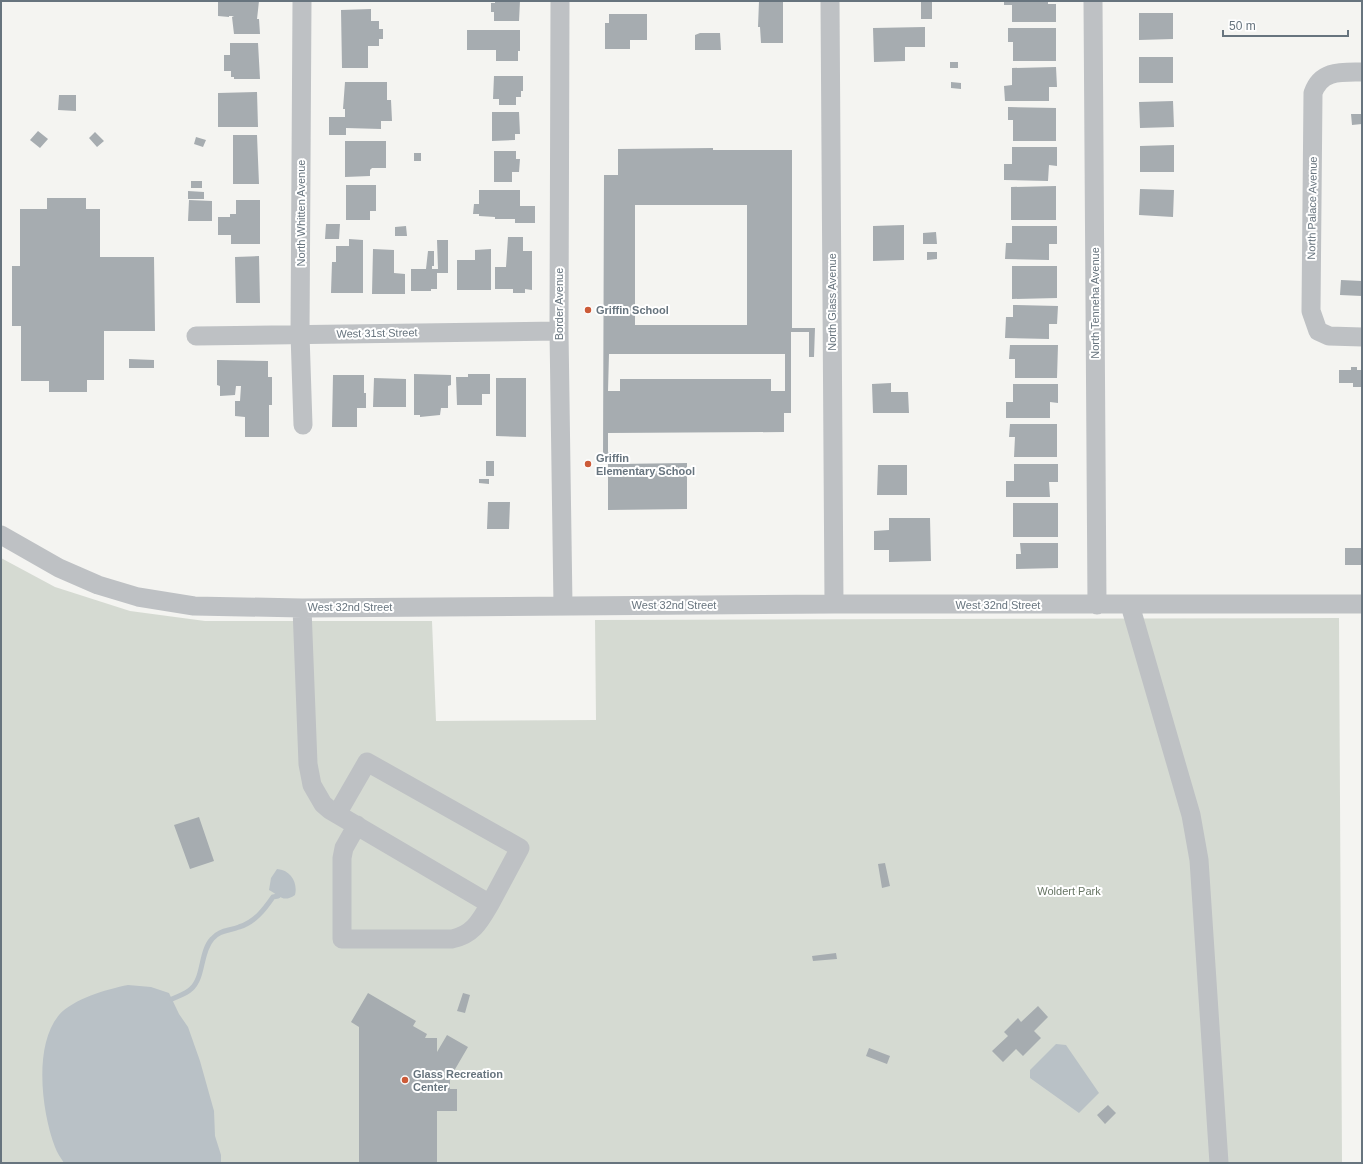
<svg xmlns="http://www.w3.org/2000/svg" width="1363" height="1164" viewBox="0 0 1363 1164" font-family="Helvetica,sans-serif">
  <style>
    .green { fill: #d5dad2 }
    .water { fill: #b9c1c6 }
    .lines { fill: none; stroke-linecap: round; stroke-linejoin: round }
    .stream { stroke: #b9c1c6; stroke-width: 5 }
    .building { fill: #a6acb0; fill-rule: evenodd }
    .minor { stroke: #bec1c4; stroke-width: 19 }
    .poi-dot { fill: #cc5b38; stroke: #fff; stroke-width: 1.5 }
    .labels { text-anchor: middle; stroke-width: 4; stroke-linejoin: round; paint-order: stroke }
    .street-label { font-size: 11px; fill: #67747e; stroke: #fff }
    .poi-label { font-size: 11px; font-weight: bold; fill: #67747e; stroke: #fff; text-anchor: start }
    .park-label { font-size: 11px; fill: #687665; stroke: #fff }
  </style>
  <rect width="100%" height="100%" fill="#f4f4f1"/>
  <path class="green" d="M 1,558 L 55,587 L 130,611 L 205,621 L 432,621 L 436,721 L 596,720 L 595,620 L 1339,618 L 1342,1163 L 1,1163 Z"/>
  <path class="water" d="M 277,869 C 291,870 298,883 295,895 C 283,903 280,896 269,890 L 271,878 Z
    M 128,985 L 151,987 L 169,993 L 179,1014 L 188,1027 L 200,1061 L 214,1111 L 215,1136 L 221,1155 L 221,1163 L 64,1163 C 61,1158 57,1153 55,1147 C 42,1113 33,1046 59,1015 C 73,999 107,989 128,985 Z
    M 1056,1044 L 1066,1045 L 1099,1093 L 1079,1113 L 1030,1078 L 1030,1070 Z"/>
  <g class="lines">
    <path class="stream" d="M 172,999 C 178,996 186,994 191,989 C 204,978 200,952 212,939 C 219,930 229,931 239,927 C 255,922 264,910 273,897 L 278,896"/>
  </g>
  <path class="building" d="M 218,1 L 259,1 L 257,19 L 259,19 L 260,34 L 234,34 L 232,17 L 234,16 L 229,16 L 229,17 L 218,16 Z
    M 495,1 L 520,1 L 519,21 L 494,21 L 494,12 L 491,12 L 491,3 L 495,3 Z
    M 759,1 L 783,1 L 783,43 L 761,43 L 760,27 L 758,27 Z
    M 921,1 L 932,1 L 932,19 L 921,19 Z
    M 1004,1 L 1048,1 L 1048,4 L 1056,4 L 1056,22 L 1012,22 L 1012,5 L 1004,5 Z
    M 371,9 L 371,21 L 379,21 L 379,29 L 383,29 L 383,39 L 379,39 L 379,46 L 368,46 L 368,68 L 342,68 L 341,10 Z
    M 1139,13 L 1173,13 L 1173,39 L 1139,40 Z
    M 609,14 L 647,14 L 647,40 L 630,40 L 630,49 L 605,49 L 605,23 L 609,23 Z
    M 925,27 L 925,47 L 905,47 L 905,61 L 874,62 L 873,28 Z
    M 1008,28 L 1056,28 L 1056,61 L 1013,61 L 1013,42 L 1008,42 Z
    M 467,30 L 520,30 L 520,51 L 518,51 L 518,61 L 496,61 L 496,50 L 467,50 Z
    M 700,33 L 720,33 L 721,50 L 695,50 L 695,35 Z
    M 230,43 L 258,43 L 260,79 L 234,79 L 234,77 L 231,77 L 231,71 L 224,71 L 224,55 L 230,55 Z
    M 1139,57 L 1173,57 L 1173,83 L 1139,83 Z
    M 950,62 L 958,62 L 958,68 L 950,68 Z
    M 1056,67 L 1057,87 L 1049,87 L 1049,101 L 1005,101 L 1004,86 L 1012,85 L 1012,68 Z
    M 494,76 L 523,76 L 523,91 L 521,91 L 521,97 L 516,97 L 516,105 L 499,105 L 499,99 L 493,99 Z
    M 345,82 L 387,82 L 387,100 L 391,100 L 392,121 L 381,121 L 381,129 L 346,128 L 346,135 L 329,135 L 329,117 L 345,117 L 345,109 L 343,109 Z
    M 951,82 L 961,83 L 961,89 L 951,88 Z
    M 257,92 L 258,127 L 218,127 L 218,93 Z
    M 59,95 L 76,95 L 76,111 L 58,110 Z
    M 1173,101 L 1174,127 L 1140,128 L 1139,102 Z
    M 1008,107 L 1056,108 L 1056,141 L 1013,141 L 1013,120 L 1008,120 Z
    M 492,112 L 519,112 L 520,134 L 515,134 L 515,140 L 492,141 Z
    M 1351,114 L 1362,114 L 1362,124 L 1352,125 Z
    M 38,131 L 48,139 L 40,148 L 30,140 Z
    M 95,132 L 104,141 L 97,147 L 89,138 Z
    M 233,135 L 257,135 L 259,184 L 233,184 Z
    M 196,137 L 206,140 L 203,147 L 194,144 Z
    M 345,141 L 386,141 L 386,168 L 372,168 L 370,170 L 370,176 L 345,177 Z
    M 1174,145 L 1174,172 L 1140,172 L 1140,146 Z
    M 1012,147 L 1057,147 L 1057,166 L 1049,165 L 1048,181 L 1004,180 L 1004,164 L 1012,164 Z
    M 713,148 L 713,150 L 792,150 L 792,328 L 815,328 L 814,357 L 809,357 L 809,332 L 791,332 L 791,413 L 784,413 L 784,432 L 608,433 L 608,452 L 617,452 L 617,464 L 687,463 L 687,509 L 608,510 L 608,464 L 612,464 L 612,458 L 603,458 L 604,175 L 618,175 L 618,149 ZM 635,205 L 747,205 L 747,325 L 635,325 ZM 609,354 L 785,354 L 785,391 L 771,391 L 771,379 L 620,379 L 620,391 L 608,391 Z
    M 494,151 L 516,151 L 516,159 L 520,159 L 519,172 L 512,172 L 512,182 L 494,182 Z
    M 414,153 L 421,153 L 421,161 L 414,161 Z
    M 191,181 L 202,181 L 202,188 L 191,188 Z
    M 346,185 L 376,185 L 376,211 L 370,211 L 370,220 L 346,220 Z
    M 1056,186 L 1056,220 L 1011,220 L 1011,187 Z
    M 1140,189 L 1174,190 L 1173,217 L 1139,215 Z
    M 479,190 L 520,190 L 520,206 L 535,206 L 535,223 L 515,223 L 515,219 L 495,219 L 495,217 L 479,216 L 479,214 L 473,214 L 474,204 L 479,204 Z
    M 188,191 L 204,192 L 204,199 L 188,199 Z
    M 47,198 L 86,198 L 86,209 L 100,209 L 100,257 L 154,257 L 155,331 L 104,331 L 104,380 L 87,380 L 87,392 L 49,392 L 49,381 L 21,381 L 21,326 L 12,326 L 12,266 L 20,266 L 20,209 L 47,209 Z
    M 189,200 L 212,201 L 212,221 L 188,221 Z
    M 236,200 L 260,200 L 260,244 L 231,244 L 231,235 L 218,235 L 218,217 L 230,217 L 230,214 L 236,214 Z
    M 326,224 L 340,224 L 339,239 L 325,239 Z
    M 904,225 L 904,260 L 873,261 L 873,226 Z
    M 406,226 L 407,236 L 395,236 L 395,227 Z
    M 1012,226 L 1057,226 L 1057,244 L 1049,244 L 1049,260 L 1005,259 L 1006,243 L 1012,243 Z
    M 936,232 L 937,244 L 923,244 L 923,233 Z
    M 508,237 L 523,237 L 523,251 L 532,251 L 532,290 L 525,289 L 525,293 L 513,293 L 513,289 L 495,289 L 495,267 L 506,267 Z
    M 349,239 L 363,240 L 363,293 L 331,293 L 332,262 L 336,262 L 336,246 L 349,246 Z
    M 437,240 L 448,240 L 448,273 L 437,273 L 437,289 L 431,289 L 431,291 L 411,291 L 411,269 L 426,269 L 428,251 L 434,251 L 434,266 L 432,266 L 432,269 L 438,269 Z
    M 373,249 L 394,250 L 394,273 L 405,274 L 405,294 L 372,294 Z
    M 491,249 L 491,290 L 457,290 L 457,260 L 475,260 L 475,250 Z
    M 927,252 L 937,252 L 937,259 L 927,260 Z
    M 259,256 L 260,303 L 236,303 L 235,257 Z
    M 1012,266 L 1057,266 L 1057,298 L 1012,299 Z
    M 1341,280 L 1362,281 L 1362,296 L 1340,295 Z
    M 1013,305 L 1058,306 L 1057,324 L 1049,324 L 1049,339 L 1005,338 L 1006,317 L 1013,317 Z
    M 1010,345 L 1058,345 L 1057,378 L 1015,378 L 1015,359 L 1009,359 Z
    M 129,359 L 154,360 L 154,368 L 129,368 Z
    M 217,360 L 268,361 L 268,377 L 272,377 L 272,405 L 269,405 L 269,437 L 245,437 L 245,417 L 235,416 L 235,401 L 240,401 L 241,386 L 236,386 L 235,395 L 220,396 L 220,386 L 217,385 Z
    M 1351,367 L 1357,367 L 1357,370 L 1362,370 L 1362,387 L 1353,387 L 1353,383 L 1339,383 L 1339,370 L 1351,370 Z
    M 414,374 L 451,375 L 451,385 L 448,386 L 448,408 L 441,408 L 440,415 L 420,417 L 420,415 L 414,415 Z
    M 468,374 L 490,374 L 490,394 L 482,394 L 482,405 L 457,405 L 456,377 L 468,377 Z
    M 333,375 L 364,375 L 364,393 L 366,393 L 366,408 L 357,408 L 357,427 L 332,427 Z
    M 374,378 L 406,379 L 406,407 L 373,407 Z
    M 496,378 L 526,378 L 526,437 L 496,436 Z
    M 891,383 L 891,392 L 908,392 L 909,413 L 873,413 L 872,384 Z
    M 1013,384 L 1058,384 L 1058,403 L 1050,402 L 1050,418 L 1006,418 L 1006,402 L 1013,402 Z
    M 1010,424 L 1057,424 L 1057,457 L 1014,457 L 1015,437 L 1009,437 Z
    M 486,461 L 494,461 L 494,476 L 486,476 Z
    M 1014,464 L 1058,464 L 1058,482 L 1049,482 L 1050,497 L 1006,497 L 1006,481 L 1014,481 Z
    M 878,465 L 907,465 L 907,495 L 877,495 Z
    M 479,479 L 489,479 L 489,484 L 479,483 Z
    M 488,502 L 510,502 L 509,529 L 487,529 Z
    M 1013,503 L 1058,503 L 1058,537 L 1013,537 Z
    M 889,518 L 930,518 L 931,561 L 889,562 L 889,550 L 874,550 L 874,531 L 889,530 Z
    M 1020,543 L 1058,543 L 1058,568 L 1016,569 L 1016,554 L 1021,554 Z
    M 1345,548 L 1362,548 L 1362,565 L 1345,565 Z
    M 199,817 L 214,861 L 190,869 L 174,825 Z
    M 885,863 L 890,886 L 882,888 L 878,864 Z
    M 836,953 L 837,959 L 813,961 L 812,956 Z
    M 368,993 L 416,1021 L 413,1026 L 427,1034 L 425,1038 L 437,1038 L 437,1052 L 447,1035 L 468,1047 L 454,1071 L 450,1069 L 450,1089 L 457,1089 L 457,1111 L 437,1111 L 437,1163 L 359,1163 L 359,1027 L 351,1022 Z
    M 463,993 L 470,995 L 465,1013 L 457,1011 Z
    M 1038,1006 L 1048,1017 L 1034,1031 L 1041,1038 L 1023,1056 L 1016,1049 L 1003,1062 L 992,1051 L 1008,1036 L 1004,1032 L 1018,1018 L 1021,1022 Z
    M 869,1048 L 890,1056 L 887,1064 L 866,1056 Z
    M 1108,1105 L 1116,1113 L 1105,1124 L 1097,1115 Z"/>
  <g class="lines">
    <path class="minor" d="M 302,1 L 300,334 L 303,425
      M 560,1 L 559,331 L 563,606
      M 830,1 L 834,604
      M 1093,1 L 1097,605
      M 1362,72 C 1341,72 1321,70 1313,93 L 1311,311 L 1318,331 L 1329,336 L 1362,337
      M 196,336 L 559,331
      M 1,535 L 59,568 L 98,585 L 138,597 L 194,606 L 302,608 L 834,604 L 1362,604
      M 1130,605 L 1191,815 L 1199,860 L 1219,1163
      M 302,608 L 308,764 L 312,785 L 323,804 L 330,810 L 490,904 C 480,921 473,935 452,939 L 342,939 L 342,858 L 344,848 L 357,825
      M 337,814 L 367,762 L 520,848 L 490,904"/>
  </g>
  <g class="poi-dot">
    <circle cx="588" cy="310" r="4"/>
    <circle cx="588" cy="464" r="4"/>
    <circle cx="405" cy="1080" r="4"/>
  </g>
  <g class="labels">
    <g class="street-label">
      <text transform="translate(1312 208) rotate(-89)" y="4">North Palace Avenue</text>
      <text transform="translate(301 213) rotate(-90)" y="4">North Whitten Avenue</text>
      <text transform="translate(832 302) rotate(-90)" y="4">North Glass Avenue</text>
      <text transform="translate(1095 303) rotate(-90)" y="4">North Tenneha Avenue</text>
      <text transform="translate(559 304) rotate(-90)" y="4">Border Avenue</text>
      <text transform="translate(377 333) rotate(-1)" y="4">West 31st Street</text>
      <text x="674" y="609">West 32nd Street</text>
      <text x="998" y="609">West 32nd Street</text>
      <text x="350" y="611">West 32nd Street</text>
    </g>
    <g class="poi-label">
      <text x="596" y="314">Griffin School</text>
      <text x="596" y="462">Griffin<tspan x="596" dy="13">Elementary School</tspan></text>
      <text x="413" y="1078">Glass Recreation<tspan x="413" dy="13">Center</tspan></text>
    </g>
    <g class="park-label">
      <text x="1069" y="895">Woldert Park</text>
    </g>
  </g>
  <rect width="1363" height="1164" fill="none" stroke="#67747e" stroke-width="4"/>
  <path d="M1223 30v6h125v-6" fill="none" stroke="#67747e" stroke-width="2"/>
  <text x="1229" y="30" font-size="12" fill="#67747e" stroke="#ffffff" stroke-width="3" paint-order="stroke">50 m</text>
</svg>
